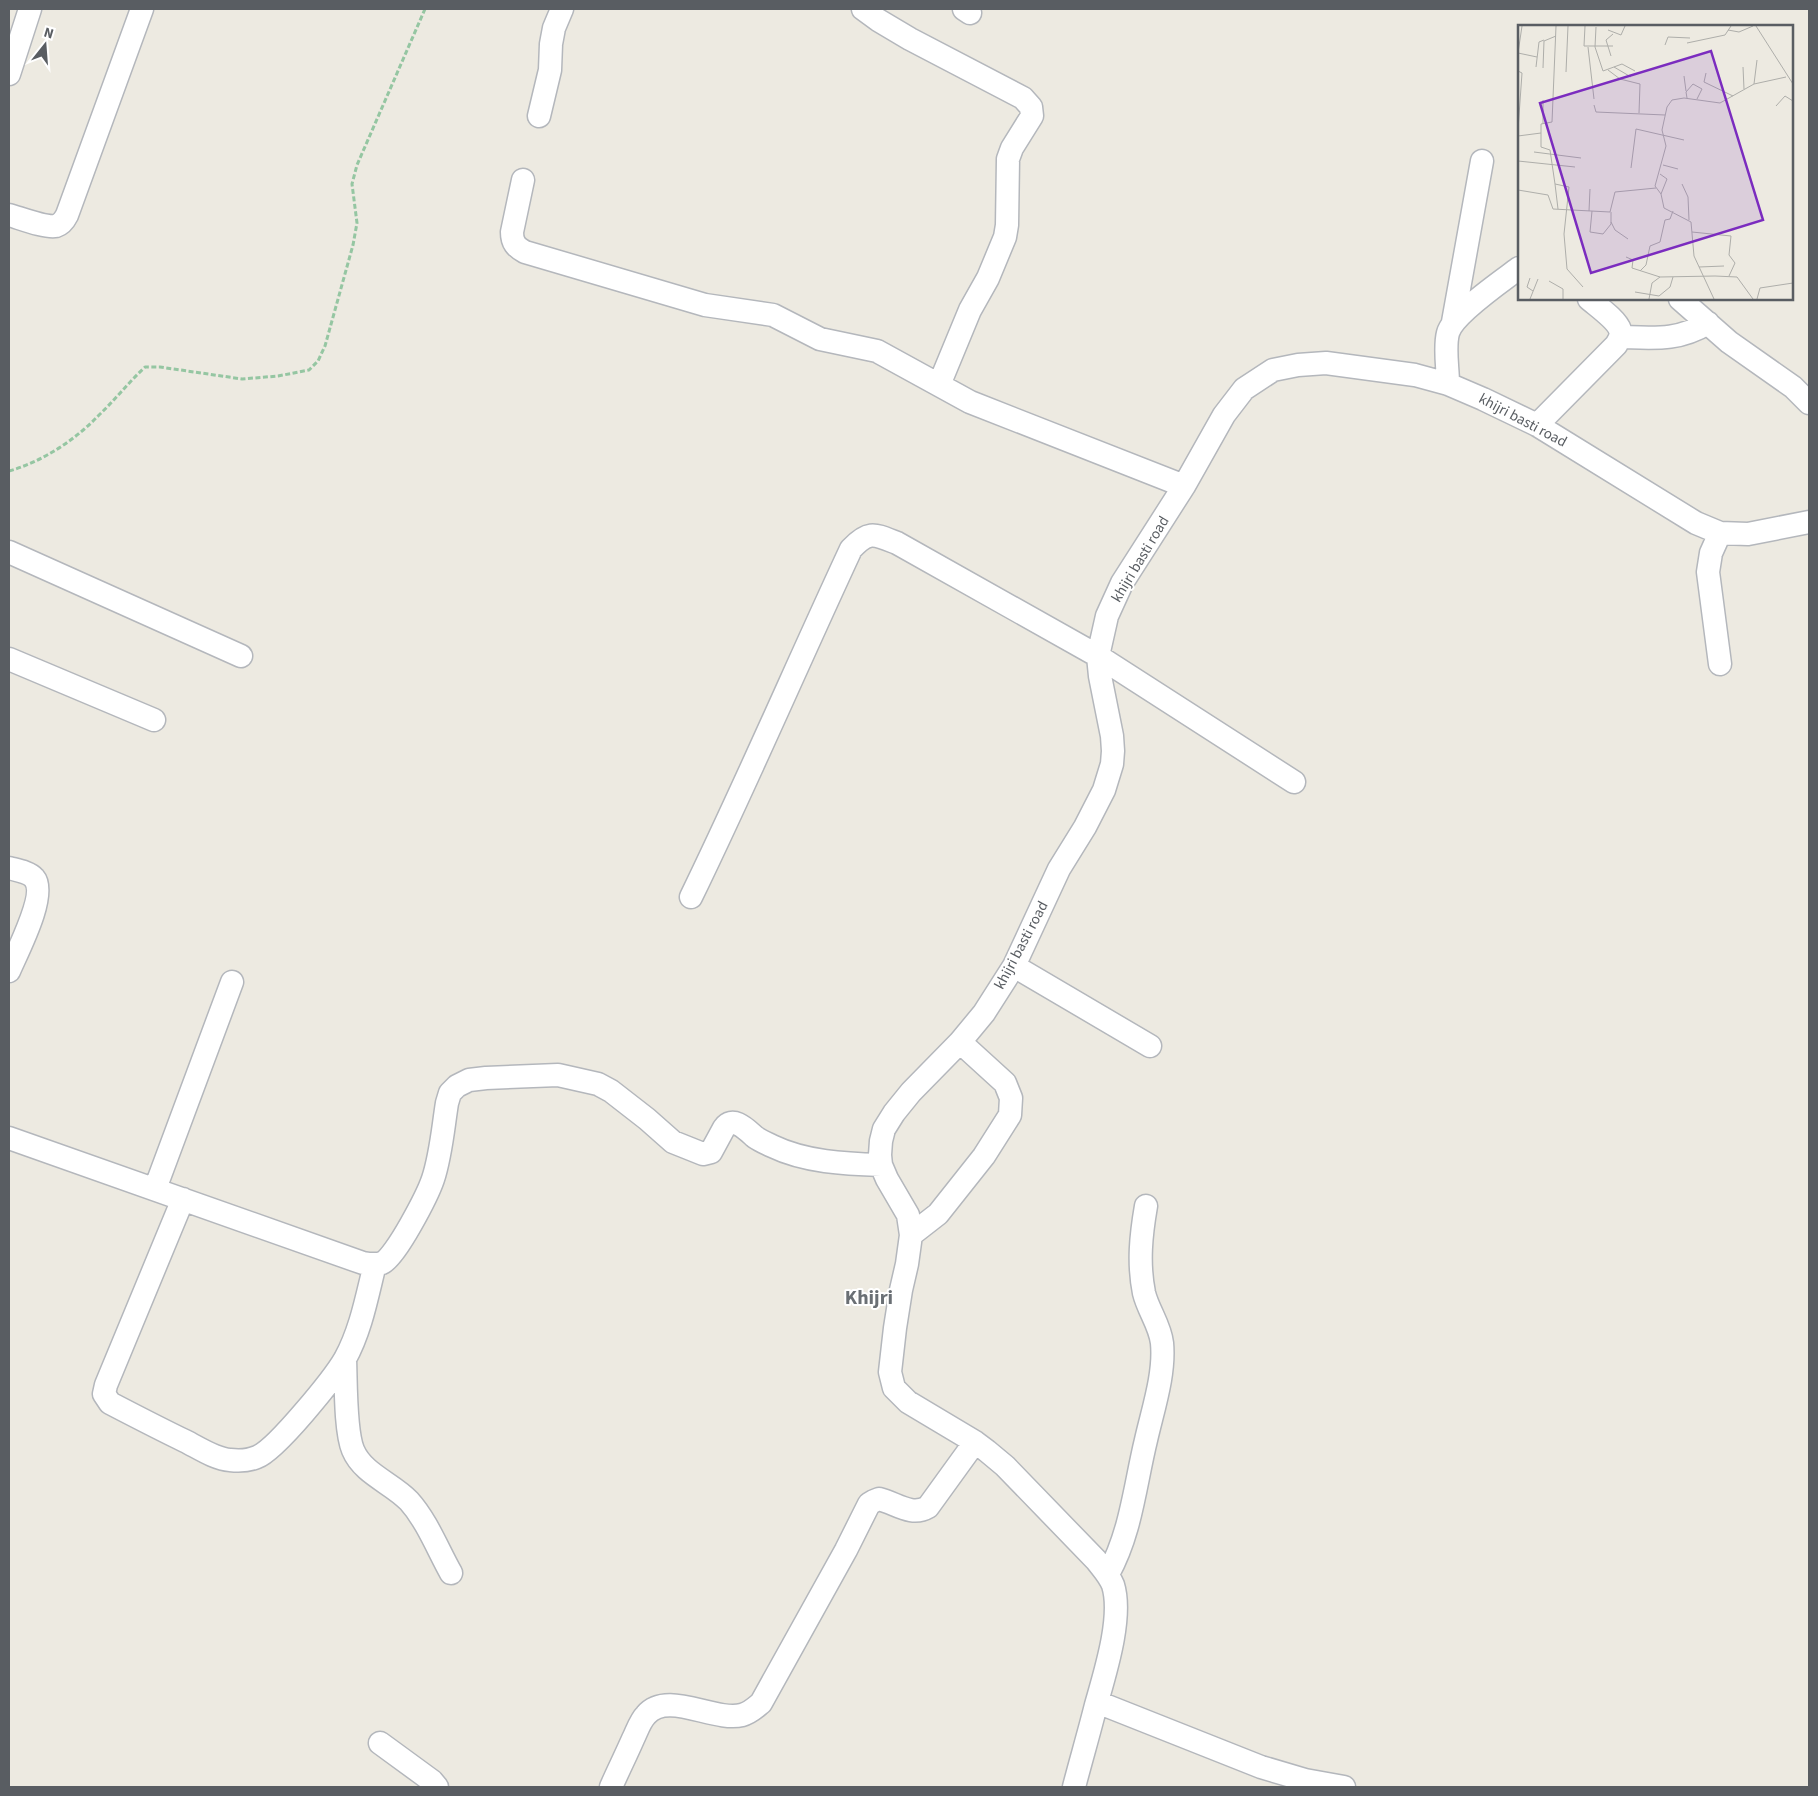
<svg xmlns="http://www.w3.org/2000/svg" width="1818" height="1796" viewBox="0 0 1818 1796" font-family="'Source Sans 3',sans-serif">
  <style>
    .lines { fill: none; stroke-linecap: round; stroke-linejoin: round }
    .minor-casing { stroke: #b4b7bc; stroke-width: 25 }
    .path { stroke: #95c6a2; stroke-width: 3; stroke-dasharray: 5 2.5; stroke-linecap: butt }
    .minor { stroke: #fff; stroke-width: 22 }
    .labels { text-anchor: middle; stroke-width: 4; stroke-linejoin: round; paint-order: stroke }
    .street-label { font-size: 15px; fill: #595d62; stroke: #fff }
    .district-label { font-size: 20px; font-weight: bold; fill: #6a6f74; stroke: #fff }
    .inset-road { fill: none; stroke: #aeaeaa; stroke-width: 1 }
    .view { fill: #7b2cbf; fill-opacity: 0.15; stroke: #7b2cbf; stroke-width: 2.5 }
    .inset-edge { fill: none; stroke: #595d62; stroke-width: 2.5 }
  </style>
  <rect width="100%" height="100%" fill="#edeae1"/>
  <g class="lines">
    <defs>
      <path id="minor" d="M 863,9 L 878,20 L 910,39 L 1023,98 L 1031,107 L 1032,116 L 1012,148 L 1008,159 L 1007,225 L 1005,237 L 988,278 L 970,310 L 939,385
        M 964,9 L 970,13
        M 9,74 L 30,9
        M 539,116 L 550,70 L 551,44 L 554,28 L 562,9
        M 523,180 L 512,232 C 512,243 516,247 525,252 L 705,305 L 773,315 L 820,339 L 877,351 L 970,402 L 1184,486
        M 9,215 C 20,218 45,228 56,226 C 62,224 65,219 67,215 L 142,9
        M 1680,299 L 1729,342 L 1793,387 L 1809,403
        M 1453,322 L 1482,161
        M 1621,337 C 1655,338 1678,341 1708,323
        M 1448,384 C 1448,368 1444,348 1448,333 C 1453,314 1502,281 1519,268
        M 1537,425 L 1616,345 C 1619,340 1622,336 1620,330 C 1617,320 1597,306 1589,299
        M 1720,533 L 1711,553 L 1708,572 L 1720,664
        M 9,552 L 241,656
        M 9,659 L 154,720
        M 9,868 C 16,870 29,872 34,878 C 48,894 16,954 9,971
        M 691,897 C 747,782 797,665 851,549 C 869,530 874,534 897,543 L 1098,656 L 1294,782
        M 1014,966 L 1150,1046
        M 9,1138 L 363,1263 C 369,1264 376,1265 382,1263 C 396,1257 428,1194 433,1179 C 441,1155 443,1128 447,1103 L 450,1093 L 457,1086 L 469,1080 L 486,1078 L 558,1075 L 598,1084 L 611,1091 L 647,1119 L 673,1142 L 703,1154 L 711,1152 L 724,1128 C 733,1115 747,1130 755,1137 C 761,1141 766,1143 772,1146 C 805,1162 845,1164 881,1165
        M 155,1189 L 232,982
        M 183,1199 L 106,1385 L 104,1394 L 110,1403 C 135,1416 160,1429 185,1441 C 199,1448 215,1459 230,1460 C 239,1461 248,1461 257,1457 C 276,1450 334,1378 345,1359 C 361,1330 367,1296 375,1264
        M 911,1235 L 938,1214 L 984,1156 L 1010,1115 L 1011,1098 L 1005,1083 L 960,1042
        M 345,1359 C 346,1382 345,1431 353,1450 C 363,1474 392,1483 409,1501 C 427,1521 438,1550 451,1573
        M 1108,1574 C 1131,1533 1135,1485 1146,1440 C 1153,1409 1165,1374 1162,1343 C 1160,1325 1148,1310 1144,1293 C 1138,1263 1141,1235 1146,1206
        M 1097,1702 L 1261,1767 L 1305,1780 L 1344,1787
        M 380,1743 L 432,1781 L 437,1787
        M 611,1787 C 618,1771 626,1755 633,1739 C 637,1731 640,1721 646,1715 C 667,1690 714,1722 742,1715 C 750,1713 755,1708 761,1703 L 846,1550 L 869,1504 L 874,1501 L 879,1499 C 896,1503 911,1517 928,1507 L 975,1442
        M 1074,1787 C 1081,1760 1089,1733 1096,1705 C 1105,1673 1123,1617 1113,1585 C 1109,1575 1102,1568 1096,1560 L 1005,1466 L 987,1451 L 975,1442 L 908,1402 L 894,1388 L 890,1372 L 895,1328 L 901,1290 L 907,1264 L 911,1235 L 908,1215 L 887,1179 L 881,1165 L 880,1155 L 881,1141 L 884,1129 L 894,1113 L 911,1092 L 960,1042 L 984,1013 L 1014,966 L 1059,869 L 1085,827 L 1104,790 L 1112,764 L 1113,751 L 1112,736 L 1100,676 L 1098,656 L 1107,616 L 1122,583 L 1184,486 L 1224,415 L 1244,389 L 1273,370 L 1298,365 L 1326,363 L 1415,375 L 1448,384 L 1483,399 L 1537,425 L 1696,523 L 1720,533 L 1748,534 L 1809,522"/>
    </defs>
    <use href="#minor" class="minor-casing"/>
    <path class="path" d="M 9,471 C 41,462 74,441 97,417 C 114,401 128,383 145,367 L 160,367 L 242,379 L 278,376 L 309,370 L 318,361 L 325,346 L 353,245 L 357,223 L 352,184 L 357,165 L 425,9"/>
    <use href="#minor" class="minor"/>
  </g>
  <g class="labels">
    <g class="street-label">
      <text transform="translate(1523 420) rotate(28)" y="5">khijri basti road</text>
      <text transform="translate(1140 559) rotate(-59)" y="5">khijri basti road</text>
      <text transform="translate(1021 945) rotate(-62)" y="5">khijri basti road</text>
    </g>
    <g class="district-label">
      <text x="869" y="1304">Khijri</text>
    </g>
  </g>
  <g transform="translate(1518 25)">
    <rect width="275" height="275" fill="#edeae1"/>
    <path class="inset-road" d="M 38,1 L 34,97 L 23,99 L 23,122 L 32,125 L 37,159 L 51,162 L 46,209 L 49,244 L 65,262M 67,1 L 66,21 L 95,21M 238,1 L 275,59M 78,2 L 77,22 L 85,46 L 104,39 L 117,46M 90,5 L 103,10 L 107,1M 210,5 L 221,7 L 235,1M 169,18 L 207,10 L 213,1M 147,20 L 150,12 L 172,13M 70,22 L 76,74M 0,28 L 4,1M 0,28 L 19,32M 93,31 L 88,15 L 95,9M 18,42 L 21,17 L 26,15M 96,42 L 113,52M 225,42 L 226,64M 25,43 L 26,16 L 38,11M 90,45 L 102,54 L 122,59 L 121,88M 0,46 L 4,48 L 0,105M 48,47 L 50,1M 188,48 L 186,57 L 215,71M 166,51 L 168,66M 236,59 L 239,35M 169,73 L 168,67 L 175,59 L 184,64 L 179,74M 76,80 L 78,87 L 147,90M 258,81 L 267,71 L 275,76M 25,99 L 25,75M 0,111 L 23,108M 16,127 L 63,133M 0,136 L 57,142M 145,140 L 160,144M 113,143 L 118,104 L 166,115M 142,149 L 149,154 L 143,169M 37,159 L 40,184M 164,159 L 170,172 L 171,195M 0,165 L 30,170 L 35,184 L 92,187 L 97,167 L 138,163M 71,186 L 72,164M 74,186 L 72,207 L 85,209 L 93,199 L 93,187M 93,197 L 97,205 L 110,214M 174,207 L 213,211 L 211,230 L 217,238 L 211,251M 108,232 L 115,235 L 114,243 L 142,252M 181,242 L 206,241M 122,246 L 128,240 L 132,221 L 142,217 L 147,195 L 152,194 L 155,186M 12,253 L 9,262 L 15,266M 31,256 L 45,264 L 45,274M 117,267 L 141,271 L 152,262 L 155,252M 12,274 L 20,254M 131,274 L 134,258 L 142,252 L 197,251 L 219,252 L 235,274M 196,274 L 176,231 L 173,197 L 146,183 L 143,169 L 137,161 L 148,121 L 144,105 L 149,82 L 154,75 L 166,73 L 202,78 L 236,59 L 268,52M 239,274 L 242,263 L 275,258"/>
    <path class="view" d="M 193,26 L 245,195 L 73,248 L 22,78 Z"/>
    <rect width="275" height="275" class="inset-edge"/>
  </g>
  <rect width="1818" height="1796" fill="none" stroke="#595d62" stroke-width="20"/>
  <g transform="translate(45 45) rotate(17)" stroke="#ffffff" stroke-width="4" paint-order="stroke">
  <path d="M0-4L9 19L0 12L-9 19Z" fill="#595d62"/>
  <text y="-8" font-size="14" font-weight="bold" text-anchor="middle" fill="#595d62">N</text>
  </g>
</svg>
